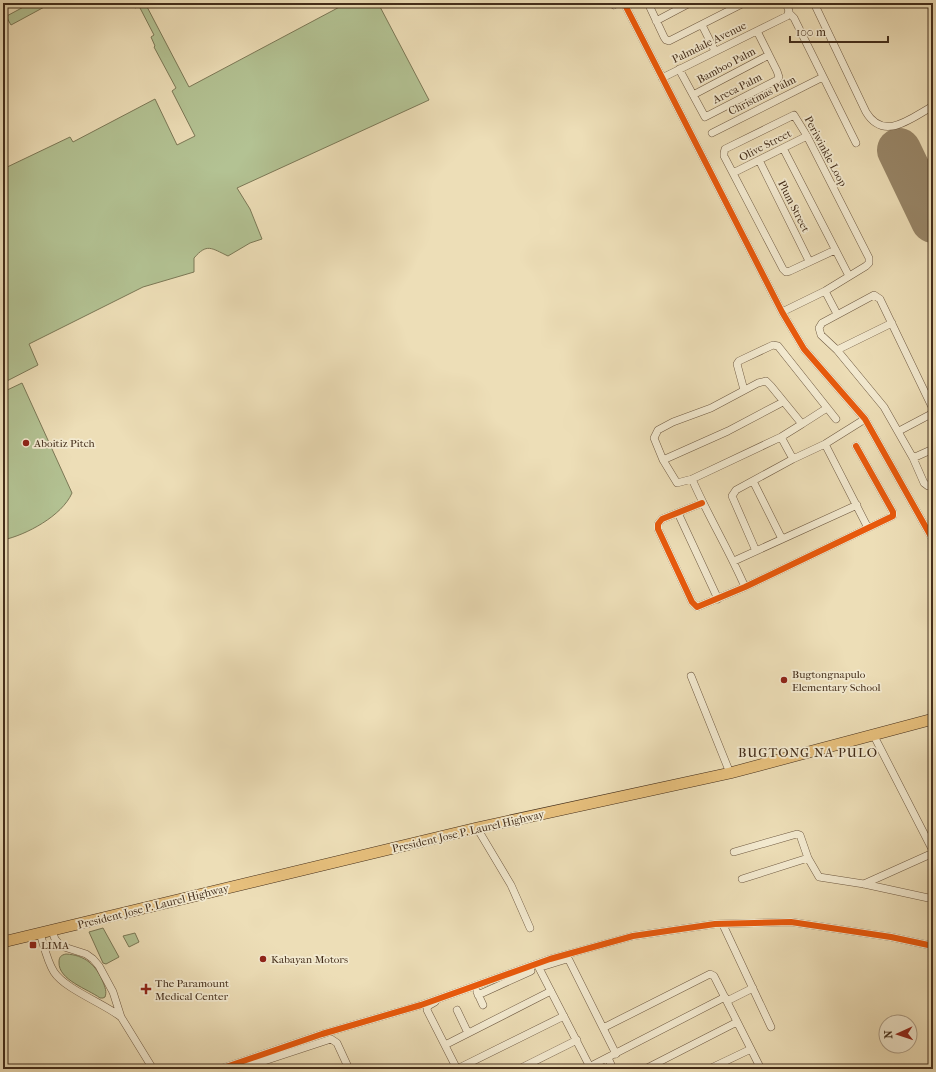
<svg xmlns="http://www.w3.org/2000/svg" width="936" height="1072" viewBox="0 0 936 1072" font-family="'IM FELL French Canon',serif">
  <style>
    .green { fill: #b3c293; stroke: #7b7856 }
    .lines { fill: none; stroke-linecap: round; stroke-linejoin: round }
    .runway { stroke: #988668; stroke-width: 44 }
    .minor-casing { stroke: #6e5941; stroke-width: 8 }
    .highway-casing { stroke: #432d1a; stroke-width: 12 }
    .minor { stroke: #f3ead0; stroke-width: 7 }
    .highway { stroke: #e6bf7c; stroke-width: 11 }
    .cycleway-casing { stroke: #f3ead0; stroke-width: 8 }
    .cycleway { stroke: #e8590c; stroke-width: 6 }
    .poi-dot { fill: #8f2418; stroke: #f3ead0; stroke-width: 1.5 }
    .labels { text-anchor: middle; stroke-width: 3.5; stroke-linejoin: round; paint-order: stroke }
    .street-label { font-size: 11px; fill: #432d1a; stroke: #f3ead0 }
    .poi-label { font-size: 11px; fill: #432d1a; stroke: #f3ead0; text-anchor: start }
    .quarter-label { font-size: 13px; letter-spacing: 1px; fill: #432d1a; stroke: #f3ead0 }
  </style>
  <rect width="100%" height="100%" fill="#eddeb7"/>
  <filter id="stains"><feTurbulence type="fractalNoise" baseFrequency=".005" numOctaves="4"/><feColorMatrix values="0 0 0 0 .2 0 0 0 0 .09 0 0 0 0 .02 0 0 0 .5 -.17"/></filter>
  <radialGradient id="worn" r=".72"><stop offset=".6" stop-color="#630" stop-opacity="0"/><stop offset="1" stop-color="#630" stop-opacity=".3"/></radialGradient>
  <path class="green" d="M 31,3 L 52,3 L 49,7 L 48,5 L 11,25 L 7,18 L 3,20 L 3,18 Z
    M 132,3 L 145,3 L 189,87 L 347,3 L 378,3 L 429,100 L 237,188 L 250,209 L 262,239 L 250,243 L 228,256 C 211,248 207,243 194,258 L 194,272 L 143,287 L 29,344 L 38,365 L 3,383 L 3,169 L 70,137 L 73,142 L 155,99 L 177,145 L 195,136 L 172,91 L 176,88 L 154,47 L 155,46 L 151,37 L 154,35 L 139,6 L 135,8 Z
    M 22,383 L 72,493 C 62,516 26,535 3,540 L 3,392 Z
    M 103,928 L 119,957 L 106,964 L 103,963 L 89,932 Z
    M 135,933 L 139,942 L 129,947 L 123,936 Z
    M 66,954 C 85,955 96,965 103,982 C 105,987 107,992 105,997 L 103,998 L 100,998 C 88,989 58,980 59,962 C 59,957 61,955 66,954 Z"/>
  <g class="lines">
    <path class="runway" d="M 899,150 L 933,221"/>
    <defs>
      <path id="minor" d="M 613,3 L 614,5
        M 624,3 L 782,312 L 804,349 L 865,419 L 933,540
        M 648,3 L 664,37 L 666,40 L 669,41 L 744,3
        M 814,3 L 866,112 C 884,142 911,118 933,106
        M 3,5 L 8,3
        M 789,13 L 794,18 L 856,143
        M 656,21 L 690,3
        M 702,25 L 715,51
        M 679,69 L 705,117 L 777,80 L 779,77 L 777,71 L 757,31
        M 662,78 L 787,16 L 789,11 L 786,3
        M 693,95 L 769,55
        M 712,133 L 823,77
        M 783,148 L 849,276
        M 759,160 L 809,261
        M 733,173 L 807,136
        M 825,291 L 837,314
        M 782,312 L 825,291 L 866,266 L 869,263 L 869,258 L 807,136 L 794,115 L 725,149 L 724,153 L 724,156 L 783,269 L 786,272 L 790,271 L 835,250
        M 837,350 L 892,323
        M 766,381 L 771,386 L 802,424 L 781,437 L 692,479 L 677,483 L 663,460 L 654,438 L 658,430 L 673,422 L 711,408 L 758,383 Z
        M 744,390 L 737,364 L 739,361 L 773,345 L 778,346 L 836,419
        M 933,409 L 880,299 L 874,295 L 822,323 L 819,328 L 821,335 L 837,350 L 884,407 L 913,458 L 924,483 L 928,486 L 933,486
        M 802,424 L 827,408
        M 899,431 L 933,413
        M 781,437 L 793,459
        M 825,444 L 868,528
        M 913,458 L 933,449
        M 663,460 L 728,431 L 783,402
        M 692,479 C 708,516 729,550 745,587
        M 753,481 L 782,539
        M 702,503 L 662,519 L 658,524 L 658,529 L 692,602 L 697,607 L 745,587 L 893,516 L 893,512 L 856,446
        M 678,513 L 718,599
        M 756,551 L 732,496 L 736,490 L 793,459 L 825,444 L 865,419
        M 734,561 L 857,505
        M 691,676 L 730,773
        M 873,734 L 933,851
        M 477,828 L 511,885 L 530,928
        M 734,852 L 797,834 L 800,835 L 808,858 L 819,877 L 864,884 L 933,899
        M 742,879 L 808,858
        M 864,884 L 933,853
        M 724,927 L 771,1027
        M 52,931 L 55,939 L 61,946 L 86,954 L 93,959 L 99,966 L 113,992 L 121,1017 L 153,1069
        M 40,933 C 44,946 47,961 54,972 C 65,989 103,1003 121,1017
        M 541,967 L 567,959 L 569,960 L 616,1054
        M 539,968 L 590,1067
        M 477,992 L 483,1005
        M 478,995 L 531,971
        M 727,1001 L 753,988
        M 435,1002 L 428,1006 L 427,1010 L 457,1069
        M 457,1010 L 468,1033
        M 603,1028 L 710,974 L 714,976 L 761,1069
        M 445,1045 L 551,991
        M 608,1058 L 613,1069
        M 220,1069 L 322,1034 L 421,1005 L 550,959 L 633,936 L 715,924 L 791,922 L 891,937 L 933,946
        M 240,1069 L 331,1039 L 337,1043 L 349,1069
        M 457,1069 L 564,1016
        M 519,1069 L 577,1040
        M 585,1069 L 725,997
        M 645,1069 L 737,1022
        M 709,1069 L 751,1049"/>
      <path id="highway" d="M 3,942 L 477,828 L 730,773 L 933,719"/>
    </defs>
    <use href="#minor" class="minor-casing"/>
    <use href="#highway" class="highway-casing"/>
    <use href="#minor" class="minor"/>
    <use href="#highway" class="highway"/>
    <defs>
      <path id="cycleway" d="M 624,3 L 782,312 L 804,349 L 865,419 L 933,540
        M 702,503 L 662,519 L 658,524 L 658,529 L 692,602 L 697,607 L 745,587 L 893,516 L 893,512 L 856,446
        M 220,1069 L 322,1034 L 421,1005 L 550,959 L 633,936 L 715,924 L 791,922 L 891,937 L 933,946"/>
    </defs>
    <use href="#cycleway" class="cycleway-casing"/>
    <use href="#cycleway" class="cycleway"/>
  </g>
  <g class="poi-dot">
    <circle cx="26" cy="443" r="4"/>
    <circle cx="784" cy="680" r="4"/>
    <rect x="29" y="941" width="8" height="8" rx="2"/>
    <circle cx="263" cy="959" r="4"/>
    <path d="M144 983h4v4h4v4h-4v4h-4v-4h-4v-4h4z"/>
  </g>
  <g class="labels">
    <g class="street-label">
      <text transform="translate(709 42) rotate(-26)" y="4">Palmdale Avenue</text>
      <text transform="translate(726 65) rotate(-28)" y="4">Bamboo Palm</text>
      <text transform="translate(737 88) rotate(-27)" y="4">Areca Palm</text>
      <text transform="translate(762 95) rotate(-27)" y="4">Christmas Palm</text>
      <text transform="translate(765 145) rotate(-27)" y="4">Olive Street</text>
      <text transform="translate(826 151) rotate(62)" y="4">Periwinkle Loop</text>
      <text transform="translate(794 206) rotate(63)" y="4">Plum Street</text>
      <text transform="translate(468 831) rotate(-13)" y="4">President Jose P. Laurel Highway</text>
      <text transform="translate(153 906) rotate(-14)" y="4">President Jose P. Laurel Highway</text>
    </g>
    <g class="poi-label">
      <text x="34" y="447">Aboitiz Pitch</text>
      <text x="792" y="678">Bugtongnapulo<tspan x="792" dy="13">Elementary School</tspan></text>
      <text x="41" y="949">LIMA</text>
      <text x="271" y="963">Kabayan Motors</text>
      <text x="155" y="987">The Paramount<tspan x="155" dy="13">Medical Center</tspan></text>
    </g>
    <g class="quarter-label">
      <text x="808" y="757">BUGTONG NA PULO</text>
    </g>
  </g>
  <rect width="936" height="1072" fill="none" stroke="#eddeb7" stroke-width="16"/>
  <rect x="4" y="4" width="928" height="1064" fill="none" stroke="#432d1a" stroke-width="2"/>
  <rect x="8" y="8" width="920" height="1056" fill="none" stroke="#432d1a"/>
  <g transform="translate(898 1034) rotate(267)"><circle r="19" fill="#f3ead0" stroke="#ad9e87"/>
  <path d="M0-3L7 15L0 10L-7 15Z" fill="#8f2418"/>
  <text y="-6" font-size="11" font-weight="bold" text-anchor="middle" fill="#432d1a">N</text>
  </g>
  <path d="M790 36v6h98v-6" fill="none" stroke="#432d1a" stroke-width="2"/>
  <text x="796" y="36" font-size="12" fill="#432d1a" stroke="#f3ead0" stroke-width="3" paint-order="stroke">100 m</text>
  <rect width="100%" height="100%" filter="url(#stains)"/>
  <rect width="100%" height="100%" fill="url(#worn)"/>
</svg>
